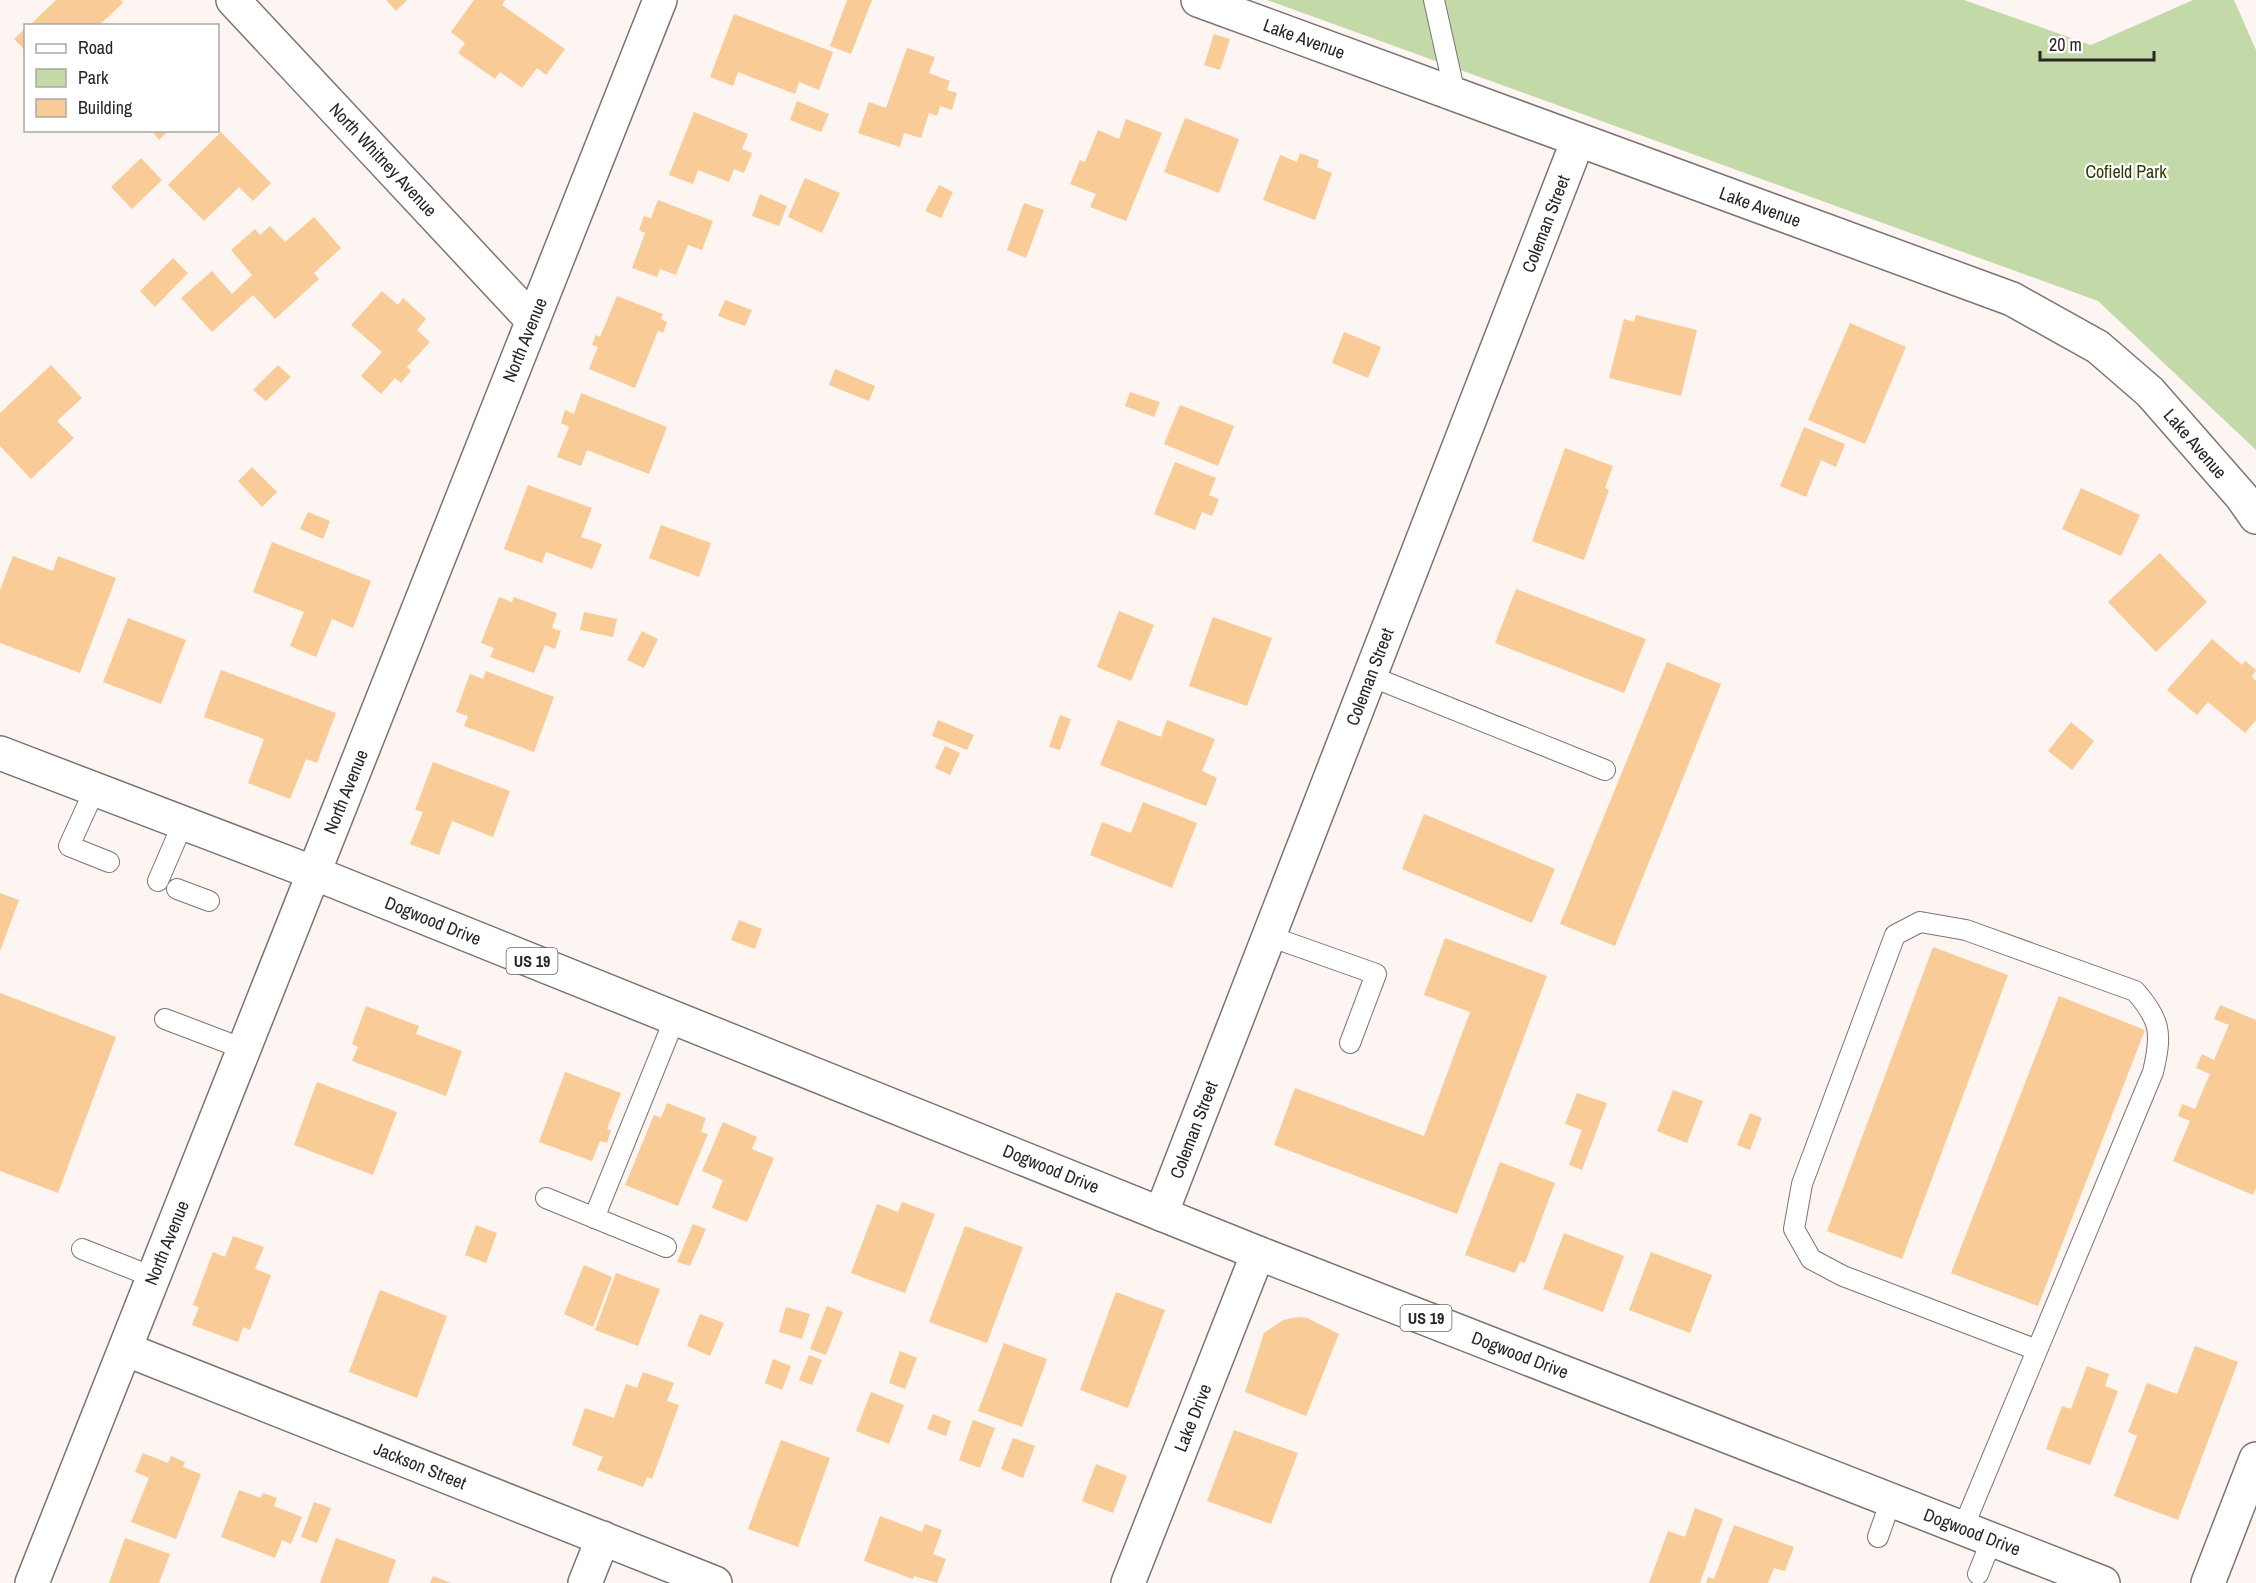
<svg xmlns="http://www.w3.org/2000/svg" width="2256" height="1583" viewBox="0 0 2256 1583" font-family="'Archivo Narrow',sans-serif">
  <style>
    .green { fill: #c4d9a8 }
    .building { fill: #f9cb96 }
    .lines { fill: none; stroke-linecap: round; stroke-linejoin: round }
    .service-casing { stroke: #7c7472; stroke-width: 22 }
    .minor-casing { stroke: #7c7472; stroke-width: 36 }
    .primary-casing { stroke: #7c7472; stroke-width: 36 }
    .service { stroke: #fff; stroke-width: 20 }
    .minor { stroke: #fff; stroke-width: 33 }
    .primary { stroke: #fff; stroke-width: 33 }
    .labels { text-anchor: middle; stroke-width: 4.5; stroke-linejoin: round; paint-order: stroke }
    .shield { fill: #fff; stroke: #686666; stroke-width: 1.5 }
    .shield-label { font-size: 16px; font-weight: bold; fill: #282524 }
    .street-label { font-size: 18px; fill: #282524; stroke: #fff }
    .park-label { font-size: 18px; fill: #2a3c01; stroke: #fff }
  </style>
  <rect width="100%" height="100%" fill="#fdf5f2"/>
  <path class="green" d="M 1267,0 L 1964,0 L 2091,45 L 2193,0 L 2234,0 L 2256,50 L 2256,450 L 2098,301 Z"/>
  <path class="building" d="M 56,0 L 121,0 L 123,3 L 98,26 L 29,26 Z
    M 386,0 L 407,0 L 396,11 Z
    M 474,0 L 505,0 L 502,5 L 565,49 L 546,75 L 537,68 L 522,88 L 500,72 L 495,79 L 458,53 L 465,43 L 451,32 Z
    M 847,0 L 872,0 L 851,54 L 830,46 Z
    M 734,14 L 833,52 L 819,90 L 799,82 L 795,94 L 738,72 L 733,86 L 710,77 Z
    M 26,28 L 26,51 L 14,39 Z
    M 1214,34 L 1230,39 L 1220,70 L 1204,65 Z
    M 907,48 L 935,57 L 929,73 L 950,81 L 947,90 L 957,93 L 952,110 L 940,106 L 937,116 L 929,113 L 921,138 L 904,133 L 900,147 L 858,133 L 869,102 L 886,108 Z
    M 797,101 L 829,114 L 821,132 L 790,120 Z
    M 694,112 L 748,134 L 742,149 L 752,153 L 744,173 L 734,169 L 729,182 L 698,170 L 693,184 L 669,175 Z
    M 1185,118 L 1239,139 L 1219,193 L 1164,172 Z
    M 1126,119 L 1162,133 L 1126,221 L 1090,207 L 1096,194 L 1070,184 L 1080,160 L 1085,162 L 1098,130 L 1119,139 Z
    M 151,130 L 169,130 L 159,140 Z
    M 221,132 L 271,183 L 253,201 L 239,187 L 204,221 L 168,185 Z
    M 1300,153 L 1319,160 L 1317,167 L 1332,173 L 1315,220 L 1263,200 L 1280,155 L 1297,162 Z
    M 141,158 L 162,180 L 132,209 L 111,187 Z
    M 805,178 L 840,193 L 822,233 L 788,217 Z
    M 939,185 L 953,192 L 941,218 L 925,211 Z
    M 760,194 L 787,206 L 779,226 L 752,216 Z
    M 658,200 L 713,221 L 702,250 L 688,245 L 676,275 L 660,269 L 657,277 L 632,268 L 645,233 L 639,230 L 644,216 L 651,218 Z
    M 1024,203 L 1044,210 L 1026,258 L 1007,250 Z
    M 314,217 L 341,248 L 314,273 L 319,279 L 275,319 L 253,295 L 212,332 L 181,298 L 212,271 L 232,294 L 252,275 L 231,250 L 255,229 L 260,235 L 270,226 L 285,242 Z
    M 173,258 L 188,273 L 155,307 L 140,291 Z
    M 382,291 L 398,305 L 403,298 L 426,319 L 417,330 L 430,342 L 407,367 L 411,371 L 401,383 L 395,378 L 381,394 L 361,376 L 382,352 L 351,325 Z
    M 617,296 L 663,314 L 661,319 L 667,322 L 663,333 L 658,331 L 635,388 L 589,369 L 598,347 L 592,345 L 596,335 L 600,337 Z
    M 725,300 L 752,310 L 745,326 L 718,316 Z
    M 1636,315 L 1697,330 L 1681,396 L 1609,378 L 1624,319 L 1634,322 Z
    M 1850,323 L 1906,347 L 1865,444 L 1808,420 Z
    M 1344,332 L 1381,347 L 1368,378 L 1332,363 Z
    M 51,365 L 82,398 L 57,421 L 74,438 L 31,479 L 0,446 L 0,413 Z
    M 278,365 L 291,377 L 266,401 L 253,390 Z
    M 835,369 L 875,386 L 869,401 L 829,385 Z
    M 1130,392 L 1160,402 L 1154,417 L 1125,406 Z
    M 581,393 L 667,427 L 649,474 L 587,450 L 581,466 L 557,457 L 569,427 L 561,423 L 565,410 L 574,414 Z
    M 1180,405 L 1234,426 L 1218,466 L 1164,444 Z
    M 1804,427 L 1845,444 L 1836,467 L 1821,460 L 1806,497 L 1780,486 Z
    M 1565,448 L 1613,466 L 1605,488 L 1609,490 L 1584,560 L 1532,541 Z
    M 1175,462 L 1216,478 L 1209,495 L 1219,499 L 1212,516 L 1202,512 L 1195,530 L 1154,514 Z
    M 252,467 L 277,492 L 262,507 L 238,481 Z
    M 528,485 L 592,508 L 581,537 L 602,544 L 592,569 L 546,552 L 542,563 L 504,549 Z
    M 2081,488 L 2140,515 L 2121,556 L 2062,529 Z
    M 308,512 L 330,521 L 323,539 L 300,529 Z
    M 661,525 L 711,543 L 699,577 L 649,558 Z
    M 272,542 L 371,581 L 353,628 L 332,619 L 316,657 L 290,646 L 304,612 L 253,592 Z
    M 2160,553 L 2207,602 L 2156,652 L 2108,602 Z
    M 13,556 L 53,571 L 58,556 L 116,578 L 80,673 L 0,643 L 0,590 Z
    M 1516,589 L 1646,639 L 1624,693 L 1495,643 Z
    M 499,597 L 512,602 L 514,597 L 557,613 L 552,628 L 561,631 L 555,649 L 545,645 L 534,673 L 490,657 L 494,648 L 481,643 Z
    M 1119,611 L 1154,625 L 1131,681 L 1097,667 Z
    M 584,612 L 617,619 L 613,637 L 580,630 Z
    M 1213,617 L 1272,638 L 1247,706 L 1189,686 Z
    M 128,618 L 186,640 L 161,704 L 103,682 Z
    M 642,631 L 658,639 L 644,668 L 627,660 Z
    M 2212,639 L 2242,665 L 2245,661 L 2256,670 L 2252,677 L 2256,681 L 2256,720 L 2245,733 L 2208,702 L 2197,715 L 2167,690 Z
    M 1667,662 L 1721,684 L 1615,946 L 1560,924 Z
    M 221,670 L 336,713 L 317,763 L 306,759 L 290,799 L 248,783 L 264,739 L 204,717 Z
    M 486,671 L 554,697 L 534,752 L 464,726 L 468,716 L 456,712 L 470,674 L 483,679 Z
    M 1060,715 L 1071,719 L 1060,750 L 1049,747 Z
    M 938,720 L 974,735 L 967,750 L 932,736 Z
    M 1118,720 L 1161,737 L 1167,720 L 1215,739 L 1202,771 L 1217,778 L 1206,806 L 1100,765 Z
    M 2071,722 L 2094,741 L 2072,770 L 2048,751 Z
    M 945,746 L 960,753 L 950,775 L 935,768 Z
    M 433,762 L 510,791 L 493,837 L 452,821 L 439,855 L 410,844 L 423,812 L 415,810 Z
    M 1143,802 L 1197,823 L 1172,888 L 1090,855 L 1102,822 L 1131,833 Z
    M 1424,814 L 1555,869 L 1532,923 L 1402,869 Z
    M 0,893 L 19,900 L 0,951 Z
    M 739,920 L 762,929 L 755,949 L 731,940 Z
    M 1445,938 L 1547,976 L 1457,1214 L 1274,1145 L 1295,1088 L 1424,1136 L 1470,1012 L 1424,995 Z
    M 1933,947 L 2008,975 L 1902,1259 L 1827,1231 Z
    M 0,993 L 116,1037 L 58,1193 L 0,1171 Z
    M 2059,996 L 2145,1030 L 2038,1306 L 1951,1273 Z
    M 2220,1005 L 2256,1020 L 2256,1187 L 2253,1195 L 2173,1161 L 2190,1121 L 2178,1116 L 2182,1104 L 2195,1109 L 2210,1074 L 2196,1068 L 2202,1054 L 2214,1060 L 2229,1025 L 2214,1019 Z
    M 366,1006 L 419,1026 L 416,1034 L 462,1051 L 446,1096 L 352,1061 L 358,1047 L 352,1044 Z
    M 565,1072 L 621,1093 L 607,1129 L 611,1130 L 607,1143 L 600,1141 L 592,1161 L 539,1142 Z
    M 317,1082 L 397,1112 L 373,1175 L 294,1145 Z
    M 1673,1090 L 1703,1101 L 1687,1143 L 1657,1131 Z
    M 1577,1093 L 1607,1103 L 1582,1170 L 1569,1165 L 1582,1130 L 1565,1124 Z
    M 667,1103 L 706,1118 L 701,1132 L 708,1134 L 678,1206 L 625,1185 L 654,1115 L 661,1118 Z
    M 1750,1113 L 1762,1118 L 1750,1150 L 1737,1145 Z
    M 723,1122 L 757,1137 L 752,1149 L 774,1158 L 747,1222 L 712,1208 L 723,1180 L 702,1171 Z
    M 1500,1162 L 1555,1183 L 1525,1263 L 1520,1261 L 1515,1273 L 1465,1255 Z
    M 902,1202 L 935,1214 L 905,1293 L 851,1273 L 877,1204 L 898,1212 Z
    M 693,1224 L 706,1229 L 690,1266 L 677,1262 Z
    M 476,1225 L 497,1233 L 486,1263 L 465,1255 Z
    M 965,1226 L 1023,1247 L 987,1343 L 929,1322 Z
    M 1564,1233 L 1624,1256 L 1603,1312 L 1543,1289 Z
    M 233,1236 L 264,1247 L 255,1269 L 271,1275 L 250,1330 L 243,1327 L 238,1342 L 192,1325 L 199,1307 L 193,1305 L 213,1252 L 225,1257 Z
    M 1651,1252 L 1712,1275 L 1690,1333 L 1629,1310 Z
    M 584,1265 L 612,1277 L 593,1327 L 564,1314 Z
    M 616,1273 L 660,1289 L 638,1346 L 595,1330 Z
    M 380,1290 L 447,1316 L 417,1398 L 349,1372 Z
    M 1116,1292 L 1165,1310 L 1128,1408 L 1080,1390 Z
    M 827,1306 L 843,1312 L 826,1355 L 810,1349 Z
    M 786,1307 L 810,1314 L 802,1339 L 779,1332 Z
    M 700,1314 L 724,1323 L 710,1356 L 687,1346 Z
    M 1299,1317 L 1307,1318 L 1339,1334 L 1306,1416 L 1245,1392 L 1264,1333 L 1283,1320 Z
    M 1004,1343 L 1047,1359 L 1022,1427 L 978,1411 Z
    M 2195,1346 L 2238,1362 L 2178,1520 L 2114,1496 L 2137,1436 L 2128,1432 L 2147,1383 L 2177,1394 Z
    M 900,1351 L 917,1358 L 905,1389 L 889,1383 Z
    M 809,1355 L 822,1360 L 812,1385 L 799,1380 Z
    M 773,1359 L 791,1366 L 782,1390 L 765,1383 Z
    M 2087,1366 L 2109,1374 L 2105,1386 L 2118,1391 L 2090,1465 L 2046,1449 L 2062,1406 L 2071,1409 Z
    M 643,1372 L 674,1383 L 667,1401 L 679,1405 L 652,1479 L 647,1477 L 643,1487 L 597,1470 L 603,1457 L 572,1445 L 585,1408 L 614,1418 L 626,1384 L 637,1388 Z
    M 871,1392 L 904,1405 L 889,1444 L 856,1431 Z
    M 933,1414 L 951,1421 L 946,1436 L 927,1429 Z
    M 973,1420 L 995,1428 L 980,1468 L 959,1460 Z
    M 1234,1430 L 1298,1453 L 1271,1524 L 1207,1501 Z
    M 1013,1438 L 1035,1446 L 1023,1478 L 1001,1469 Z
    M 781,1440 L 830,1458 L 798,1547 L 748,1529 Z
    M 143,1453 L 168,1463 L 171,1456 L 185,1462 L 183,1467 L 201,1474 L 176,1539 L 131,1522 L 149,1478 L 135,1472 Z
    M 1096,1464 L 1127,1476 L 1113,1513 L 1082,1501 Z
    M 239,1490 L 261,1498 L 263,1493 L 277,1498 L 274,1506 L 302,1517 L 291,1544 L 282,1540 L 275,1558 L 221,1537 Z
    M 314,1502 L 331,1508 L 317,1543 L 301,1537 Z
    M 1695,1508 L 1723,1519 L 1700,1583 L 1649,1583 L 1668,1531 L 1685,1537 Z
    M 880,1516 L 922,1532 L 925,1524 L 942,1530 L 933,1554 L 946,1559 L 937,1583 L 914,1576 L 913,1579 L 864,1561 Z
    M 1734,1525 L 1794,1547 L 1785,1571 L 1774,1568 L 1768,1583 L 1706,1583 L 1708,1577 L 1714,1579 Z
    M 125,1538 L 170,1554 L 159,1583 L 109,1583 Z
    M 336,1538 L 396,1560 L 388,1583 L 320,1583 Z
    M 433,1576 L 451,1583 L 430,1583 Z"/>
  <g class="lines">
    <defs>
      <path id="service" d="M 1434,0 L 1455,94
        M 1370,676 L 1605,770
        M 95,789 L 69,846 L 109,862
        M 158,881 L 183,823
        M 177,889 L 209,901
        M 1269,936 L 1376,974 L 1350,1043
        M 165,1019 L 244,1049
        M 546,1198 L 666,1247
        M 594,1218 L 675,1018
        M 82,1249 L 153,1277
        M 1963,1528 L 2153,1072 C 2162,1034 2161,1020 2135,991 L 1966,930 L 1920,922 L 1895,935 L 1802,1184 L 1794,1229 L 1811,1259 L 1843,1276 L 2037,1350
        M 1878,1537 L 1891,1500
        M 1978,1574 L 1992,1539"/>
      <path id="minor" d="M 233,0 L 533,321
        M 1198,0 L 2012,299 L 2098,347 L 2150,392 L 2242,497 L 2256,517
        M 1161,1214 L 1578,140
        M 125,1349 L 715,1583
        M 32,1583 L 660,0
        M 585,1583 L 603,1538
        M 1128,1583 L 1258,1253
        M 2208,1583 L 2256,1459"/>
      <path id="primary" d="M 0,753 L 314,873 L 1258,1253 L 2103,1583"/>
    </defs>
    <use href="#service" class="service-casing"/>
    <use href="#minor" class="minor-casing"/>
    <use href="#primary" class="primary-casing"/>
    <use href="#service" class="service"/>
    <use href="#minor" class="minor"/>
    <use href="#primary" class="primary"/>
  </g>
  <g class="labels">
    <g class="shield">
      <rect x="506.5" y="948" width="51" height="26" rx="4.5"/>
      <rect x="1400.5" y="1305" width="51" height="26" rx="4.5"/>
    </g>
    <g class="shield-label">
      <text x="532" y="967">US 19</text>
      <text x="1426" y="1324">US 19</text>
    </g>
    <g class="street-label">
      <text transform="translate(1304 39) rotate(20)" y="6">Lake Avenue</text>
      <text transform="translate(383 160) rotate(47)" y="6">North Whitney Avenue</text>
      <text transform="translate(1760 207) rotate(20)" y="6">Lake Avenue</text>
      <text transform="translate(1546 224) rotate(-69)" y="6">Coleman Street</text>
      <text transform="translate(525 340) rotate(-68)" y="6">North Avenue</text>
      <text transform="translate(2195 444) rotate(49)" y="6">Lake Avenue</text>
      <text transform="translate(1370 677) rotate(-69)" y="6">Coleman Street</text>
      <text transform="translate(346 792) rotate(-68)" y="6">North Avenue</text>
      <text transform="translate(433 921) rotate(22)" y="6">Dogwood Drive</text>
      <text transform="translate(1194 1130) rotate(-69)" y="6">Coleman Street</text>
      <text transform="translate(1051 1169) rotate(22)" y="6">Dogwood Drive</text>
      <text transform="translate(167 1243) rotate(-68)" y="6">North Avenue</text>
      <text transform="translate(1520 1355) rotate(21)" y="6">Dogwood Drive</text>
      <text transform="translate(1193 1418) rotate(-68)" y="6">Lake Drive</text>
      <text transform="translate(420 1466) rotate(22)" y="6">Jackson Street</text>
      <text transform="translate(1972 1532) rotate(21)" y="6">Dogwood Drive</text>
    </g>
    <g class="park-label">
      <text x="2126" y="178">Cofield Park</text>
    </g>
  </g>
  <rect x="24" y="24" width="195" height="108" fill="#ffffff" stroke="#a9a8a7" stroke-width="1.5"/>
  <rect x="36" y="44" width="30" height="9" fill="#ffffff" stroke="#a9a8a7" stroke-width="1.5"/>
  <text x="78" y="54" font-size="18" fill="#282524">Road</text>
  <rect x="36" y="69" width="30" height="18" fill="#c4d9a8" stroke="#a9a8a7" stroke-width="1.5"/>
  <text x="78" y="84" font-size="18" fill="#282524">Park</text>
  <rect x="36" y="99" width="30" height="18" fill="#f9cb96" stroke="#a9a8a7" stroke-width="1.5"/>
  <text x="78" y="114" font-size="18" fill="#282524">Building</text>
  <path d="M2040 51v9h114v-9" fill="none" stroke="#282524" stroke-width="3"/>
  <text x="2049" y="51" font-size="18" fill="#282524" stroke="#ffffff" stroke-width="4.5" paint-order="stroke">20 m</text>
</svg>
